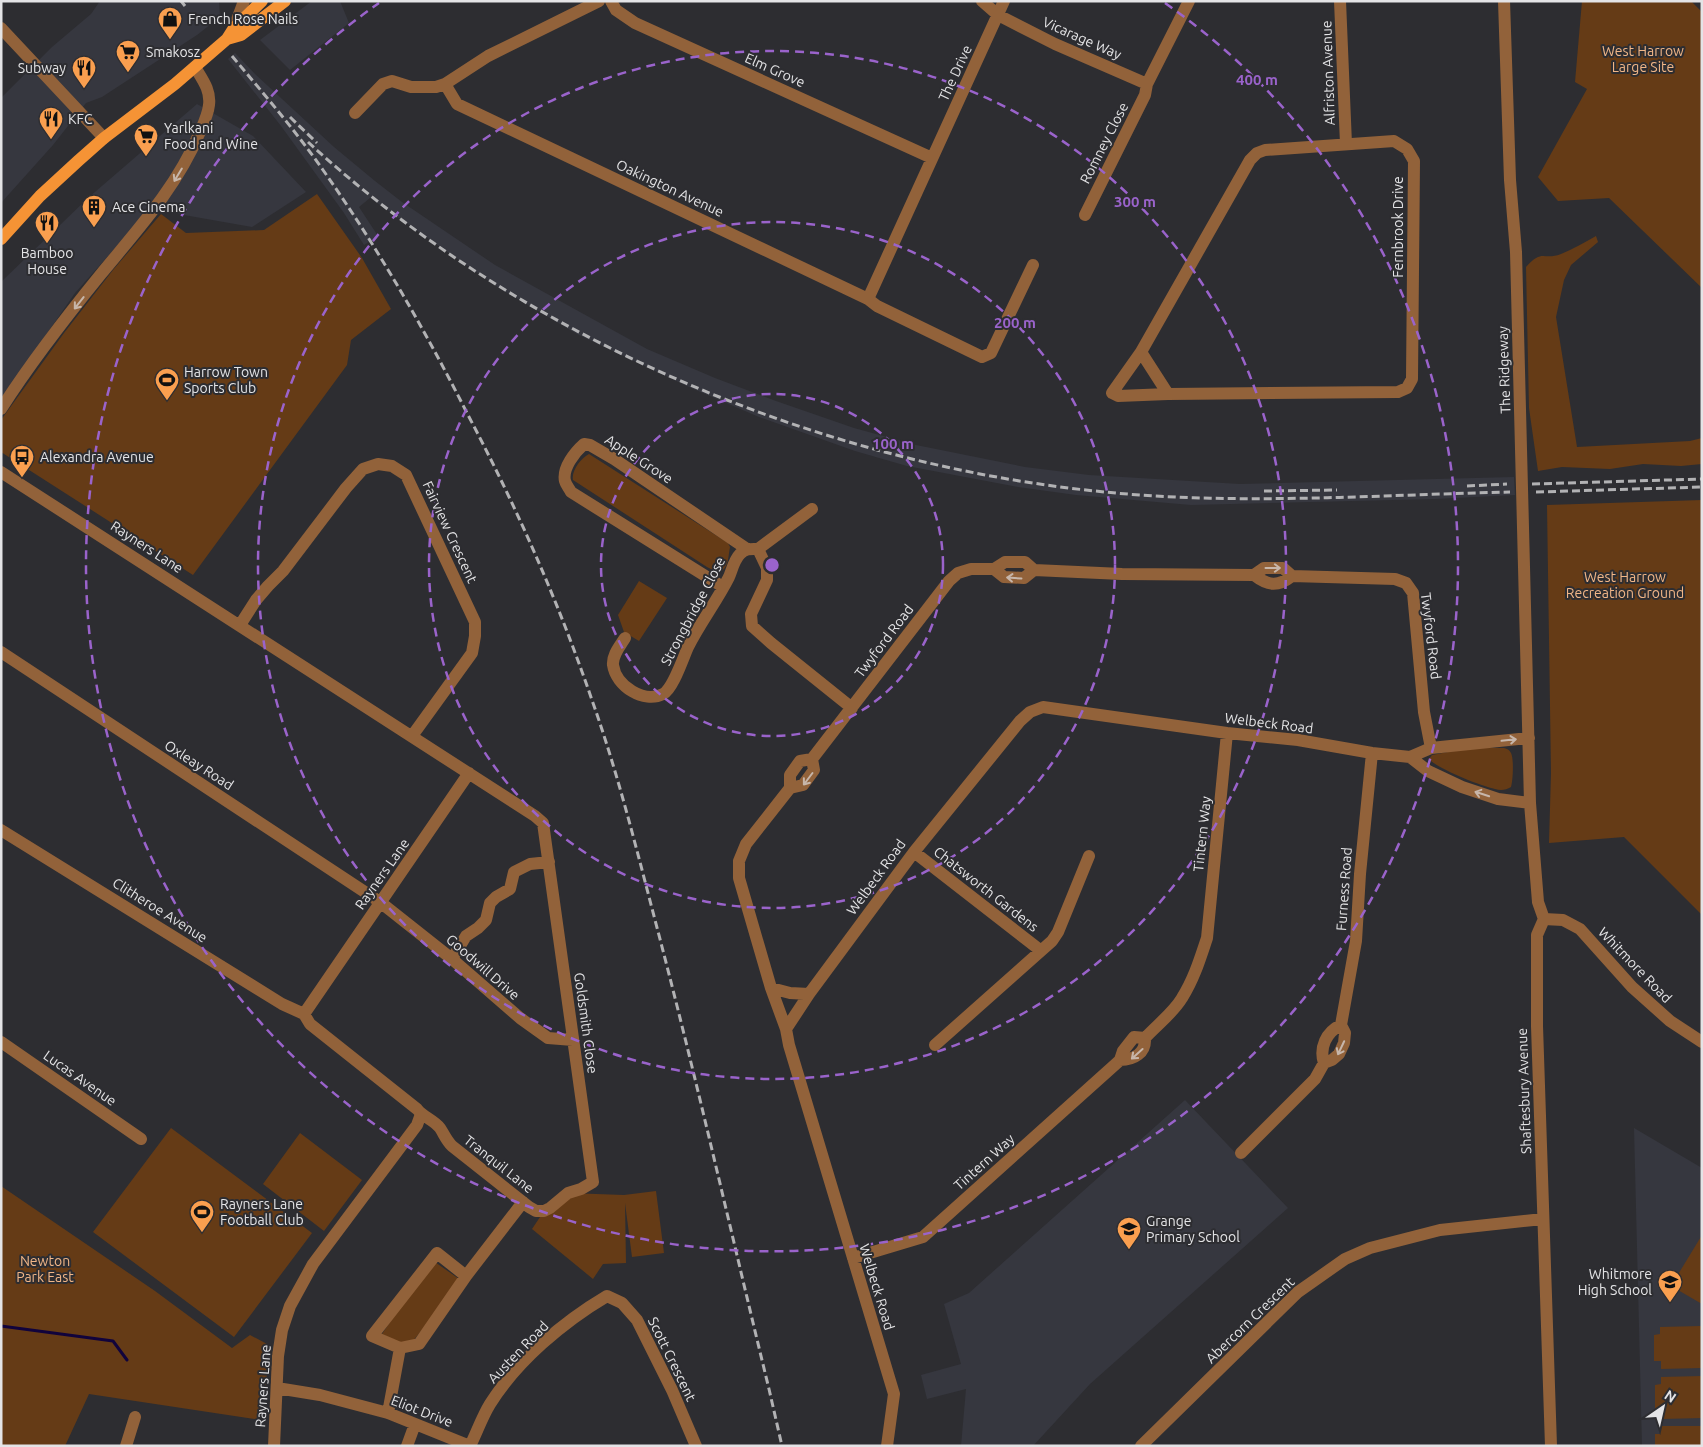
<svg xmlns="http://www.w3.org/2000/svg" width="1703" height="1447" viewBox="0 0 1703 1447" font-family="Ubuntu,sans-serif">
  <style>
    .built { fill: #36373f }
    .green { fill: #653b16 }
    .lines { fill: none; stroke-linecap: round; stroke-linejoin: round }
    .stream { stroke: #11033c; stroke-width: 3 }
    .minor { stroke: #92623a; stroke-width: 12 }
    .major { stroke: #f59335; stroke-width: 12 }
    .rail { stroke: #b2b2b4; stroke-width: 3; stroke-dasharray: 8 4; stroke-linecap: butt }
    .oneway { stroke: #c7b6aa }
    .ring { fill: none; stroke: #9a63cb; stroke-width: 2.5; stroke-dasharray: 9 6 }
    .labels { text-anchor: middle; stroke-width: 4; stroke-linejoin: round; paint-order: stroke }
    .poi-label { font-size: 14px; fill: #e4e4e6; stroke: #2d2d31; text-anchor: start }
    .street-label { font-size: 14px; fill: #e4e4e6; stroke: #2d2d31 }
    .park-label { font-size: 14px; fill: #f1b687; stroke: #2d2d31 }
    .centre { fill: #9a63cb; stroke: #2d2d31; stroke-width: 2.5 }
    .ring-label { font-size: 15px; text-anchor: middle; font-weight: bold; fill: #9a63cb; stroke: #2d2d31; stroke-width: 4; stroke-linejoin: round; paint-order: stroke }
  </style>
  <rect width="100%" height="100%" fill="#2d2d31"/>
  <path class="built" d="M 100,1 L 219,1 L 220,17 L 197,35 L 102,97 L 86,103 L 53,145 L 1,203 L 1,98 L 52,47 L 91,14 Z
    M 312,1 L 340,1 L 349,23 L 290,70 L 260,40 Z
    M 235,53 L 255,74 L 334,147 L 375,181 L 402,202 L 495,265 L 647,349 L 715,378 L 776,401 L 854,428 L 916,445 L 1025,467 L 1089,475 L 1240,484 L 1514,477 L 1515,495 L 1435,499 L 1191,505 L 1076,495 L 1018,487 L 907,466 L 855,451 L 759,417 L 689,387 L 577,334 L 499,288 L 370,198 L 359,207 L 378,236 L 364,245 L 344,213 L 281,126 L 228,59 Z
    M 197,104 L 253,136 L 306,192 L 252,227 L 150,209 L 75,293 L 1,400 L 1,282 L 88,198 Z
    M 1185,1100 L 1288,1208 L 1090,1384 L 1033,1446 L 961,1446 L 966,1389 L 927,1399 L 921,1375 L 961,1364 L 944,1304 L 969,1293 Z
    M 1634,1128 L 1702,1168 L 1702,1446 L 1642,1446 Z"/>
  <path class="green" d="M 1582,1 L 1691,1 L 1702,12 L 1702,288 L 1609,198 L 1558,201 L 1538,177 L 1587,89 L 1575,82 Z
    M 317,194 L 362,258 L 391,309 L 351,340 L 347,365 L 193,575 L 1,452 L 1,420 L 64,333 L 113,270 L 161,214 L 186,233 L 264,230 Z
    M 1596,236 L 1598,242 L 1571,265 L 1564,280 L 1556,317 L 1577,447 L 1690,441 L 1702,438 L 1702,464 L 1681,466 L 1643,464 L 1610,469 L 1562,467 L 1538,471 L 1529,408 L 1526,267 C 1543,248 1543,261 1561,254 C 1573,249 1585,242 1596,236 Z
    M 589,454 L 728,543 L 730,547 C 728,557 729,568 719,573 L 707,567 L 573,480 C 571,471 581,458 589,454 Z
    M 1702,500 L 1702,915 L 1624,837 L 1549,843 L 1551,773 L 1547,505 Z
    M 639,581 L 667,598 L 639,641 L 624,632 L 618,615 Z
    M 1469,748 L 1504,748 C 1507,749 1509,749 1511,753 C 1514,759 1513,780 1511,787 C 1506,790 1501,791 1495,789 C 1481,786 1438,769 1429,759 L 1432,755 Z
    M 171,1128 L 312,1233 L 234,1337 L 93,1232 Z
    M 300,1133 L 362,1180 L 324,1231 L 263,1184 Z
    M 1,1186 L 155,1291 L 232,1348 L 250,1335 L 267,1344 L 267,1421 L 89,1394 L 65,1446 L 1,1446 Z
    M 656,1191 L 664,1253 L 632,1257 L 625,1203 L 626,1263 L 603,1264 L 593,1279 L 532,1229 L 544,1211 L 568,1193 L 624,1195 Z
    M 1702,1235 L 1702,1304 L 1671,1286 Z
    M 432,1260 L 462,1281 L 408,1347 L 382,1334 Z
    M 1701,1326 L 1701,1368 L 1661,1369 L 1661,1361 L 1654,1361 L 1654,1335 L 1660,1334 L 1660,1327 Z
    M 1702,1376 L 1702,1418 L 1662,1419 L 1662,1411 L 1655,1411 L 1655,1385 L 1661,1384 L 1661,1377 Z
    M 1660,1426 L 1701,1426 L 1702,1446 L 1655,1446 L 1655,1434 L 1660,1434 Z"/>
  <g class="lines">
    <path class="stream" d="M 1,1326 L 113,1341 L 127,1360"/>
    <path class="minor" d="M 611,1 L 616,10 L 635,23 L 932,158
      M 982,1 L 998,15 L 1055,44 L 1147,84
      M 1340,1 L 1346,144
      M 1504,1 L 1510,180 L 1516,252 L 1530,803 L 1538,902 L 1544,919 L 1537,935 L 1537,1026 L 1551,1446
      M 1,28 L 104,138
      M 234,28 L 244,1
      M 445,84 L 488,56 L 599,1
      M 355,113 L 383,84 L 392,81 L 411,87 L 436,87 L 445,84 L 457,104 L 868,299 L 877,306 L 982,357 L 991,353 L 1033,265
      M 1394,141 L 1407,149 L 1414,161 L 1412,379 L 1407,388 L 1398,392 L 1168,394 L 1141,352 L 1250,160 L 1257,153 L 1265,150 Z
      M 1085,215 L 1145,95 L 1147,84 L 1189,1
      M 868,299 L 1004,1
      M 1141,352 L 1112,393 L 1118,396 L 1168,394
      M 1,409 C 31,362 66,317 101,274 C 138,229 176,188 199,134 C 203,125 208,115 209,105 C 211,90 202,79 195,67
      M 1,472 L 535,816 L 543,823 L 593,1182 L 581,1189 L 568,1193 L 550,1208 L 544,1211 L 536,1211 L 529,1207 L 452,1146 C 446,1140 444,1134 440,1128 C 434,1120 423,1117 417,1109 L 310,1024 L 304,1014 L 469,773
      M 758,549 L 812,509
      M 994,569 L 1004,577 L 1024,578 L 1034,570
      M 1254,575 L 1264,568 L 1283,568 L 1292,576 L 1395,579 L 1406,583 L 1413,593 L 1424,712 L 1431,748
      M 723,587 L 571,492 C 569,488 566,485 565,481 C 562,468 575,452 584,444 L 590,445 L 614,459 L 747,549
      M 240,625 L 256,600 L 268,586 L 283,571 L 346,488 L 363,469 L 378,464 L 392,466 L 406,475 L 475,622 L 475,636 L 472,653 L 412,736
      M 625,638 C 620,646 612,655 613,665 C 616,686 644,704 663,694 C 673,689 683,658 688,647 C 700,623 717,601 729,577 C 732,570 734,560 740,554 C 746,548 751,549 758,549 L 767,568 L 767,580 L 751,614 L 752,626 L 771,643 L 852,708
      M 1,652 L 380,902 L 452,959 L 520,1018 L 548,1038 L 573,1040
      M 1410,757 L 1431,748 L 1529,738
      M 790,788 L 803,785 L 814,770 L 812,759
      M 1,830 L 282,1004 L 304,1014
      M 914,852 L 1040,950
      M 1544,919 L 1563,920 L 1580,929 L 1632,987 L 1670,1021 L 1702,1042
      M 452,959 L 466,936 L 478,928 L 486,920 L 490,903 L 496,897 L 510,889 L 514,872 L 530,864 L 549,862
      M 771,988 L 790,993 L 809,994
      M 786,1029 L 809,994 L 914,852 L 1020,721 L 1030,712 L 1043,707 L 1227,733 L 1298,740 L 1372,753 L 1410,757 L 1428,771 L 1462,787 L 1498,799 L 1530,803
      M 1,1042 L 141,1139
      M 935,1045 L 1052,941 L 1058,932 L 1089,856
      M 1120,1060 C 1134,1060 1146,1053 1145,1038 C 1157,1025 1173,1013 1182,998 C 1194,979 1200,959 1207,938 L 1227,733
      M 1324,1063 C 1319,1048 1326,1032 1341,1025
      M 1241,1153 L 1315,1079 L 1324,1063 L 1332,1060 L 1339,1054 L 1344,1043 L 1345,1033 L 1341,1025 L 1356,941 L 1360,874 L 1372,753
      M 853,1258 L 923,1237 L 1118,1062 L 1120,1060 L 1123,1051 L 1134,1037 L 1145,1038
      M 400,1348 L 419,1344 L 466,1276 L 523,1202
      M 400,1348 L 372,1336 L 437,1253 L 466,1276
      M 277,1388 L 320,1395 L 388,1413 L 470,1446
      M 388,1413 L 400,1348
      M 126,1446 L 135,1417
      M 274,1446 L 278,1356 L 282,1330 L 290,1306 L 313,1264 L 417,1125 L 421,1114
      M 407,1446 L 415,1424
      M 470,1446 C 477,1432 482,1417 490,1404 C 517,1361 563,1322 607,1296 L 622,1303 L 637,1320 L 672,1390 L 696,1446
      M 887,1446 L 894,1394 L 789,1045 L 786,1029 L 771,988 L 739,878 L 739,861 L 746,844 L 790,788 L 790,775 L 800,761 L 812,759 L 949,581 L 958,573 L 971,569 L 994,569 L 1005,562 L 1025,562 L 1034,570 L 1122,574 L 1254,575 C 1268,586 1278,587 1292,576
      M 1141,1446 L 1298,1292 L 1345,1259 L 1370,1248 L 1440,1230 L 1543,1219"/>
    <path class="major" d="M 227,39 L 241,35 L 285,1
      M 1,239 L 40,196 L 78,161 L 104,138 L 175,84 L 227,39 L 234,28 L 262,1"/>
    <path class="rail" d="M 181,1 L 185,6
      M 232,56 C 263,93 295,130 323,170 C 378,248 425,330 468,415 C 517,508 559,603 593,703 C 618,774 636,847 655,920 C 696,1076 731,1233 769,1389 L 782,1446
      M 290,117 L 317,143
      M 308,142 C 517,335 813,462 1095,491 C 1233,506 1372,495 1510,492
      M 1532,484 L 1702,479
      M 1467,486 L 1507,484
      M 1264,491 L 1337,490
      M 1536,492 L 1702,487"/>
  </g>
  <defs><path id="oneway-shaft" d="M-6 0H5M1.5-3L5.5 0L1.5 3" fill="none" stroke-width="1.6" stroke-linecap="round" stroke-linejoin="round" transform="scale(1.25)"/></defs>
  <g class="oneway">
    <use href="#oneway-shaft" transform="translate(178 175) rotate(121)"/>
    <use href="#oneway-shaft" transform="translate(79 303) rotate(128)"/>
    <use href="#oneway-shaft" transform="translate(1273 568)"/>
    <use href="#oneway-shaft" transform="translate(1014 578) rotate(-176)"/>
    <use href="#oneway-shaft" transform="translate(1509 740) rotate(-6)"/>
    <use href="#oneway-shaft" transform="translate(808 779) rotate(127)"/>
    <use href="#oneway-shaft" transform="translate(1482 794) rotate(-162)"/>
    <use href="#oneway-shaft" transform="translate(1341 1048) rotate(115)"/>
    <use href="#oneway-shaft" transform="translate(1137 1054) rotate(138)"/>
  </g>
  <g class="ring">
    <circle cx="772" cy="565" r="171"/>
    <circle cx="772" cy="565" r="343"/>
    <circle cx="772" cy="565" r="514"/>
    <path d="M1165 3A686 686 0 1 1 379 3"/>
  </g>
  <defs>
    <symbol id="shop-pin" viewBox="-11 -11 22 30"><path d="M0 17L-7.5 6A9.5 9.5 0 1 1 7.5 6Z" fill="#fa9f4f" stroke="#2d2d31"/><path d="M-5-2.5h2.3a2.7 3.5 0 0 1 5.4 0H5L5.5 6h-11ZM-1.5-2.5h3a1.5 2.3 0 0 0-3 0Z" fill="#111"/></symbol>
    <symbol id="supermarket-pin" viewBox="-11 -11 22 30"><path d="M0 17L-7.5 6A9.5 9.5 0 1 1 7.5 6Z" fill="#fa9f4f" stroke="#2d2d31"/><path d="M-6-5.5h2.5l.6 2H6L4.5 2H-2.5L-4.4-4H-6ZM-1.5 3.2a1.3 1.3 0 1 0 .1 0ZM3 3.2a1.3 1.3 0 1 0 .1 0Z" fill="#111"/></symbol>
    <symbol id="restaurant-pin" viewBox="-11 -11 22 30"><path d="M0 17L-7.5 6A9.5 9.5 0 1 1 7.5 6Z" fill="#fa9f4f" stroke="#2d2d31"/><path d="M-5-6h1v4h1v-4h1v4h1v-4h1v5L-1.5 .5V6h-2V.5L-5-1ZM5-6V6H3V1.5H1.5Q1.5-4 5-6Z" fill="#111"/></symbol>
    <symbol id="building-pin" viewBox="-11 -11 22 30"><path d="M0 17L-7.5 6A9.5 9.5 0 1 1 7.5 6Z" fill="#fa9f4f" stroke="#2d2d31"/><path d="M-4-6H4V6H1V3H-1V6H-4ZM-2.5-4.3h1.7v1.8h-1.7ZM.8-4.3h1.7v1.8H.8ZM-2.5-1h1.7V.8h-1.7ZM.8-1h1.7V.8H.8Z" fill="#111"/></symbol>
    <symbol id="stadium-pin" viewBox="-11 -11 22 30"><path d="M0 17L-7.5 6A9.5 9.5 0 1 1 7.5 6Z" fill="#fa9f4f" stroke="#2d2d31"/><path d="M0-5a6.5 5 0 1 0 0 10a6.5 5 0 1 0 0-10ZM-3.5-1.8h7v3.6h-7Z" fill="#111"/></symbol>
    <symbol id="bus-pin" viewBox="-11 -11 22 30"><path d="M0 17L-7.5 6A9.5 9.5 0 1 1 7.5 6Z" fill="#fa9f4f" stroke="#2d2d31"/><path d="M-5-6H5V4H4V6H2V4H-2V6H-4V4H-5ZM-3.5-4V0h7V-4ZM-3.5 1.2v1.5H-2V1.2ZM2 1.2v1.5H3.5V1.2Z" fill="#111"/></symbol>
    <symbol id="school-pin" viewBox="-11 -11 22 30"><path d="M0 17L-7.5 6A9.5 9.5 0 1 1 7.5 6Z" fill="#fa9f4f" stroke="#2d2d31"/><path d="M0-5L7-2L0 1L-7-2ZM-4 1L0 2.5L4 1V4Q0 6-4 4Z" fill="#111"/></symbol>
  </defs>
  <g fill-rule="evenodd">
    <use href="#shop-pin" x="156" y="5" width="28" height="38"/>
    <use href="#supermarket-pin" x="114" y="38" width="28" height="38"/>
    <use href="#restaurant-pin" x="70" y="54" width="28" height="38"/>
    <use href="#restaurant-pin" x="37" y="105" width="28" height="38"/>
    <use href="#supermarket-pin" x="132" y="122" width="28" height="38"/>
    <use href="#building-pin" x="80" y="193" width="28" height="38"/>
    <use href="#restaurant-pin" x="33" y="209" width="28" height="38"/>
    <use href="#stadium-pin" x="153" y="366" width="28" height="38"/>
    <use href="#bus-pin" x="8" y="443" width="28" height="38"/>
    <use href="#stadium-pin" x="188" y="1198" width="28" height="38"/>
    <use href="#school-pin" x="1115" y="1215" width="28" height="38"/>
    <use href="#school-pin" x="1656" y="1268" width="28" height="38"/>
  </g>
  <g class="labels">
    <g class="poi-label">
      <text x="188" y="24">French Rose Nails</text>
      <text x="146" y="57">Smakosz</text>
      <text x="66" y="73" text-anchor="end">Subway</text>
      <text x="68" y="124">KFC</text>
      <text x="164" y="133">Yarlkani<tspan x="164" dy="16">Food and Wine</tspan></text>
      <text x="112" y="212">Ace Cinema</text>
      <text x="47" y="258" text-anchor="middle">Bamboo<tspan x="47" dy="16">House</tspan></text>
      <text x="184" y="377">Harrow Town<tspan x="184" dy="16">Sports Club</tspan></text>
      <text x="40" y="462">Alexandra Avenue</text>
      <text x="220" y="1209">Rayners Lane<tspan x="220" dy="16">Football Club</tspan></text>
      <text x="1146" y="1226">Grange<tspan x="1146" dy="16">Primary School</tspan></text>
      <text x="1652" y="1279" text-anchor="end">Whitmore<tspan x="1652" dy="16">High School</tspan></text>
    </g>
    <g class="street-label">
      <text transform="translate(1082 38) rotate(24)" y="5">Vicarage Way</text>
      <text transform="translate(775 70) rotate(24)" y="5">Elm Grove</text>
      <text transform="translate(955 73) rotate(-65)" y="5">The Drive</text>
      <text transform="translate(1328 73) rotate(-92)" y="5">Alfriston Avenue</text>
      <text transform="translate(1104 143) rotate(-63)" y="5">Romney Close</text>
      <text transform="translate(670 188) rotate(25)" y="5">Oakington Avenue</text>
      <text transform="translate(1398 227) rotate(-90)" y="5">Fernbrook Drive</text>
      <text transform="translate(1504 370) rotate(-92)" y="5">The Ridgeway</text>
      <text transform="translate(639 459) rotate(33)" y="5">Apple Grove</text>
      <text transform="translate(450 532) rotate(65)" y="5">Fairview Crescent</text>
      <text transform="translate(147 547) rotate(33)" y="5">Rayners Lane</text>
      <text transform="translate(693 611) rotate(-62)" y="5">Strongbridge Close</text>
      <text transform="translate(1431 636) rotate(83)" y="5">Twyford Road</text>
      <text transform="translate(884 641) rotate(-53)" y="5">Twyford Road</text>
      <text transform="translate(1269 723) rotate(7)" y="5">Welbeck Road</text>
      <text transform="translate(199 765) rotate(33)" y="5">Oxleay Road</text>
      <text transform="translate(1202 834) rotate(-84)" y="5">Tintern Way</text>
      <text transform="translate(382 874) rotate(-55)" y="5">Rayners Lane</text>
      <text transform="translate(876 877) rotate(-54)" y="5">Welbeck Road</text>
      <text transform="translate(986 889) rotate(38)" y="5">Chatsworth Gardens</text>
      <text transform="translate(1344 889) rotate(-86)" y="5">Furness Road</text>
      <text transform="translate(160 910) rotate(32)" y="5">Clitheroe Avenue</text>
      <text transform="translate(1635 965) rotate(46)" y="5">Whitmore Road</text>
      <text transform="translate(483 967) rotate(41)" y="5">Goodwill Drive</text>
      <text transform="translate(586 1023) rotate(82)" y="5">Goldsmith Close</text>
      <text transform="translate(80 1078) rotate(35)" y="5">Lucas Avenue</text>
      <text transform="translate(1524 1091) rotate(-92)" y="5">Shaftesbury Avenue</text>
      <text transform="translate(984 1162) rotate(-42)" y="5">Tintern Way</text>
      <text transform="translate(499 1164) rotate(38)" y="5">Tranquil Lane</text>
      <text transform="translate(877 1287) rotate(73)" y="5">Welbeck Road</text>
      <text transform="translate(1250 1320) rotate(-44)" y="5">Abercorn Crescent</text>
      <text transform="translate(518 1352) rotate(-46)" y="5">Austen Road</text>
      <text transform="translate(672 1359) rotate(64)" y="5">Scott Crescent</text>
      <text transform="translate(263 1386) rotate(-86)" y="5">Rayners Lane</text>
      <text transform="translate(422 1411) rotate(21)" y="5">Eliot Drive</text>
    </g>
    <g class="park-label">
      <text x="1643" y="56">West Harrow<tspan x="1643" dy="16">Large Site</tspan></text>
      <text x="1625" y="582">West Harrow<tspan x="1625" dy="16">Recreation Ground</tspan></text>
      <text x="45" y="1266">Newton<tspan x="45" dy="16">Park East</tspan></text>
    </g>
  </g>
  <circle cx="772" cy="565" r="8" class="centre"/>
  <g class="ring-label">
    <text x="1257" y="85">400 m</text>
    <text x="1135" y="207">300 m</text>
    <text x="1015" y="328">200 m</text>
    <text x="893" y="449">100 m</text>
  </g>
  <rect width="1703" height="1447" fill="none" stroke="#e4e4e6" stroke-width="5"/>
  <g transform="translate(1663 1407) rotate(34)" stroke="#2d2d31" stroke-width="4" paint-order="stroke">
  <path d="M0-4L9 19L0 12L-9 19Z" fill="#e4e4e6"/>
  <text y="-8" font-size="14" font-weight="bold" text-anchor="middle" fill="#e4e4e6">N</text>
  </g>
</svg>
